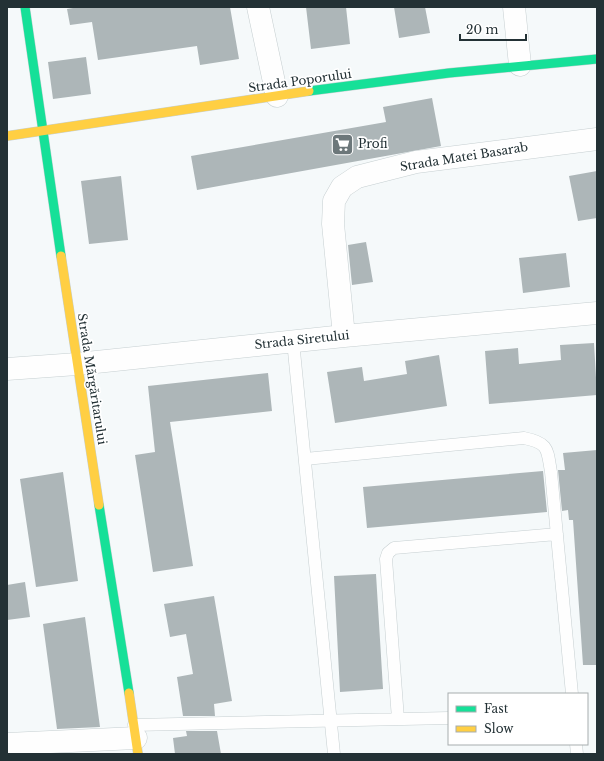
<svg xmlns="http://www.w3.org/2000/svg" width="604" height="761" viewBox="0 0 604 761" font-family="'Libre Baskerville',serif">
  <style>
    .building { fill: #adb6b8 }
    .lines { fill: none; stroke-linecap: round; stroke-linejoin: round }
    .lane-casing { stroke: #c6cfd1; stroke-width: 13 }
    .street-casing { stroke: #c6cfd1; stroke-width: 23 }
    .fast-casing { stroke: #c6cfd1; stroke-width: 10 }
    .slow-casing { stroke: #c6cfd1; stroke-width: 10 }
    .lane { stroke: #fefefe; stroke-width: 12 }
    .street { stroke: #fefefe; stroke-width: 22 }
    .fast { stroke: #16e098; stroke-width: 9 }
    .slow { stroke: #ffcf43; stroke-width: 9 }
    .labels { text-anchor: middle; stroke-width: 3.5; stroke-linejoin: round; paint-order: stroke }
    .street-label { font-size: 12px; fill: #233135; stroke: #fff }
    .poi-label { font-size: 12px; fill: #233135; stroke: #fff; text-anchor: start }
  </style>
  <rect width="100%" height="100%" fill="#f5f9fa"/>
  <path class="building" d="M 79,7 L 230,7 L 239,59 L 200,65 L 197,46 L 98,60 L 92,22 L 70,25 L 67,9 Z
    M 306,7 L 346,7 L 350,44 L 311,49 Z
    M 394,7 L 425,7 L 430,33 L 399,38 Z
    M 86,57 L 91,94 L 53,99 L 48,62 Z
    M 432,98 L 441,146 L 197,190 L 191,156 L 386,122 L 383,107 Z
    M 597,171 L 597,218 L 578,221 L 569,176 Z
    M 121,176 L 128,240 L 89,244 L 81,181 Z
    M 366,242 L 373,282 L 352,285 L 348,245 Z
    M 566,253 L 570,287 L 523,293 L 519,258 Z
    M 594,343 L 597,395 L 489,404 L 485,351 L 518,348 L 519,364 L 561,360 L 560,345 Z
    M 439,355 L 447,406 L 335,423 L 327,372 L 362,367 L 364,381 L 407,374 L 405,361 Z
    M 268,373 L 272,411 L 170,422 L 193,566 L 153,572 L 135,455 L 155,452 L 148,386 Z
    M 597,450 L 597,665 L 583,665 L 573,520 L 569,520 L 568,510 L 562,511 L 558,470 L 565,470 L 563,453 Z
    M 543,471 L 547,512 L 367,528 L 363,487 Z
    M 63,472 L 78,581 L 36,587 L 20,479 Z
    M 376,574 L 383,689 L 340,692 L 334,576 Z
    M 25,582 L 30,617 L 7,620 L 7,585 Z
    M 214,596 L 232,701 L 214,704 L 215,716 L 183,716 L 177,677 L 193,674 L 186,634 L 170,637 L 164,604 Z
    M 85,617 L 100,727 L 57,729 L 43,624 Z
    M 186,731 L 217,731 L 221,754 L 175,754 L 173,738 L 187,736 Z"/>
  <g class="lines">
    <defs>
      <path id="lane" d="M 293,341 L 334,754
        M 305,459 L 524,438 C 549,443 547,449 551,472 L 572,694
        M 398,719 L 386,559 L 388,553 L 394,548 L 557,534
        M 134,725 L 449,718
        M 576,744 L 577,754"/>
      <path id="street" d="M 258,7 L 277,96
        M 514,7 L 520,65
        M 344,336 L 333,224 L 334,201 L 342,187 L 357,177 L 416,162 L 597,139
        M 7,369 L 77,364 L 344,336 L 597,313
        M 7,744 L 136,738"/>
      <path id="fast" d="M 25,7 L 61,256
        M 309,91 L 449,73 L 597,59
        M 99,505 L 129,693"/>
      <path id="slow" d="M 7,136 L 309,91
        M 61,256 L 99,505
        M 129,693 L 138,754"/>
    </defs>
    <use href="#lane" class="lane-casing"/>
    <use href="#street" class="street-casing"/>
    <use href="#fast" class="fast-casing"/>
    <use href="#slow" class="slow-casing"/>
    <use href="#lane" class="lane"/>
    <use href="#street" class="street"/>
    <use href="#fast" class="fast"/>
    <use href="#slow" class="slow"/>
  </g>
  <defs>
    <symbol id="supermarket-square" viewBox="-11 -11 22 22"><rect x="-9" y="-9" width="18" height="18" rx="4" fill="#6c777a" stroke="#fff"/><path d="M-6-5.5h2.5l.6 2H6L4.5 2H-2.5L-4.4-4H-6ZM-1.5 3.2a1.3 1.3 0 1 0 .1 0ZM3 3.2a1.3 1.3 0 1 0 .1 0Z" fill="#fff"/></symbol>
  </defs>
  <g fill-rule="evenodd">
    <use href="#supermarket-square" x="330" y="132" width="25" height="25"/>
  </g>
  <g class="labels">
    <g class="street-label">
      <text transform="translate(300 81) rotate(-8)" y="4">Strada Poporului</text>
      <text transform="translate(464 157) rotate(-9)" y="4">Strada Matei Basarab</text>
      <text transform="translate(302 340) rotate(-6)" y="4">Strada Siretului</text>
      <text transform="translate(92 379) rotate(81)" y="4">Strada Mărgăritarului</text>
    </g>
    <g class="poi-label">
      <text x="358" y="148">Profi</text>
    </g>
  </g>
  <rect width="604" height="761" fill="none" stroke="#233135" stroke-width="16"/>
  <rect x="448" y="693" width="140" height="52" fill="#ffffff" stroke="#a7adae"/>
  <rect x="456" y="706" width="20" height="6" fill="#16e098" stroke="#a7adae"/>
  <text x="484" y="713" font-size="12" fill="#233135">Fast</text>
  <rect x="456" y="726" width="20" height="6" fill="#ffcf43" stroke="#a7adae"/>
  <text x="484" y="733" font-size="12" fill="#233135">Slow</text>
  <path d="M460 34v6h66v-6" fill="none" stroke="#233135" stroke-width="2"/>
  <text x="466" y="34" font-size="12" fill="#233135" stroke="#ffffff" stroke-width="3" paint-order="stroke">20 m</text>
</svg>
